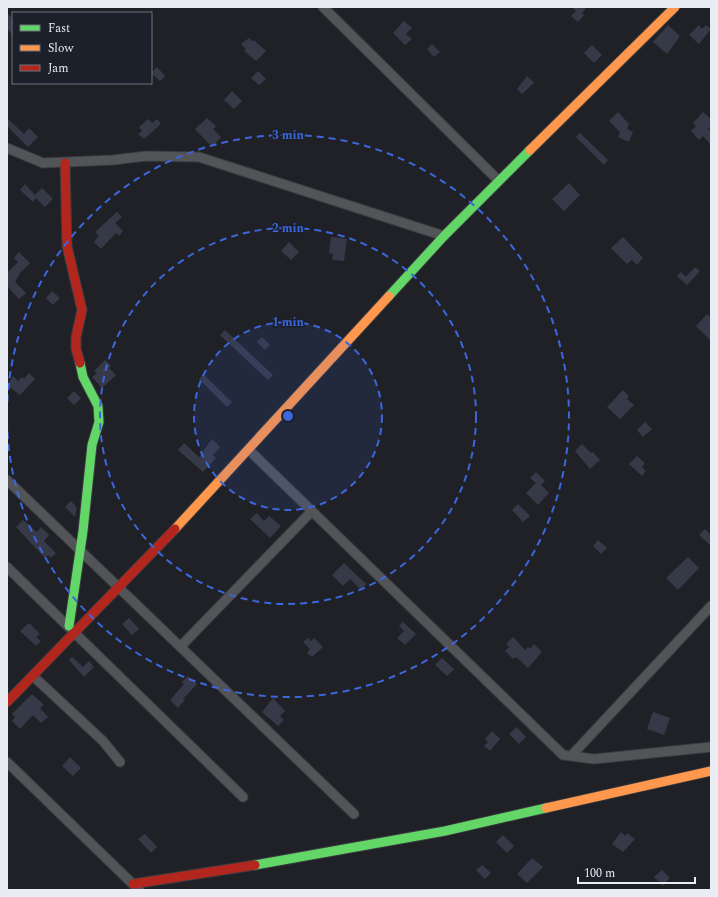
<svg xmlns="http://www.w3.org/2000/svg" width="718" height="897" viewBox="0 0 718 897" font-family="Spectral,serif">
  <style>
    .building { fill: #363a48 }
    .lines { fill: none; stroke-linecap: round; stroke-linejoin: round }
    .street-casing { stroke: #3a3c40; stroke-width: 11 }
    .fast-casing { stroke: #3a3c40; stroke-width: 11 }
    .slow-casing { stroke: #3a3c40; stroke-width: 11 }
    .jam-casing { stroke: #3a3c40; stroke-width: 11 }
    .street { stroke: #525458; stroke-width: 9 }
    .fast { stroke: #63d668; stroke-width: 9 }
    .slow { stroke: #ff974d; stroke-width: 9 }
    .jam { stroke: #b3261e; stroke-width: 9 }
    .ring { fill: none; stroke: #3c66dc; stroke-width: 2; stroke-dasharray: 7 5 }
    .centre { fill: #3c66dc; stroke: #1c202a; stroke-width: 2 }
    .ring-label { font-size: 12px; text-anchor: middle; font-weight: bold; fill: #3c66dc; stroke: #1c202a; stroke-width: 3; stroke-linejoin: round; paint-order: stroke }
  </style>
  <rect width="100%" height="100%" fill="#202126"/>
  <path class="building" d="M 572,7 L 587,7 L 582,13 L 584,15 L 578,22 L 571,16 L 576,11 Z
    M 7,13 L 13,19 L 13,35 L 7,29 Z
    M 404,21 L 412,28 L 406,34 L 412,39 L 405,45 L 393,33 Z
    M 668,25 L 680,36 L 667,54 L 653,42 Z
    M 699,25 L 702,29 L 706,25 L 711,29 L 699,44 L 689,35 Z
    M 249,38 L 253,42 L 254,40 L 266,51 L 256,61 L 244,51 L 246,49 L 241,44 Z
    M 432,44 L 440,52 L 434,57 L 427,49 Z
    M 592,45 L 602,55 L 594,63 L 584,53 Z
    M 157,67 L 165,76 L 160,81 L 151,73 Z
    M 258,71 L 266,79 L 259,85 L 251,78 Z
    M 527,76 L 534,83 L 522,94 L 517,89 Z
    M 232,91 L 242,101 L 234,109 L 224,100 Z
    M 618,112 L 629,124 L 627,129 L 633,132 L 629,142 L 618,137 L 620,132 L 609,121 Z
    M 703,112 L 711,119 L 711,125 L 708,129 L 711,132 L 711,145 L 703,136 L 699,140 L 691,131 L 696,126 L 693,123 Z
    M 7,118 L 24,134 L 29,128 L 38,137 L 28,147 L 7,126 Z
    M 207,118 L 216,126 L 213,129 L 221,137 L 212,147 L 195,129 Z
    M 148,119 L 152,123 L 157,119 L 161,124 L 144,139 L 138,134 L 142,131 L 139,127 Z
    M 580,133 L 608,160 L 604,165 L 576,137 Z
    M 569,183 L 580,195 L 564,211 L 552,199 Z
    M 25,184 L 35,195 L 42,188 L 53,199 L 45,207 L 36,198 L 33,202 L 20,190 Z
    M 117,212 L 122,217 L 115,223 L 123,231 L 119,236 L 116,233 L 101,249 L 94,242 L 99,236 L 95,232 Z
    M 331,237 L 347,239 L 344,261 L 332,260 L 333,254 L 329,253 Z
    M 623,237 L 643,258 L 637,265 L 632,260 L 627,264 L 611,248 Z
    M 289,242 L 299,252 L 291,260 L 281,251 Z
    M 19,252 L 30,263 L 20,273 L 15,282 L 26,293 L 19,299 L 7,286 L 7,273 L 18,262 L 14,258 Z
    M 695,267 L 700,271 L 687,285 L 677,276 L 681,272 L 686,277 Z
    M 52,291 L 60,298 L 53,305 L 46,298 Z
    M 707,314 L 711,317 L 711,341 L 696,326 Z
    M 225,330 L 273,375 L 268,380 L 220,335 Z
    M 262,337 L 270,345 L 265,350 L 257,342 Z
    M 105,360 L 111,366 L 109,368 L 116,375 L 102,388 L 92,377 L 97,373 L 94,371 Z
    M 29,373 L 35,379 L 20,395 L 7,385 L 13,376 L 18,381 L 22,377 L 24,379 Z
    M 203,374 L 232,402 L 227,407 L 199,379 Z
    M 623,390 L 629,396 L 627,399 L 634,405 L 620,419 L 607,407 Z
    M 74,391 L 81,398 L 74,405 L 67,398 Z
    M 645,422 L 652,429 L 643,437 L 637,430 Z
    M 212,439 L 220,447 L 213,455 L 216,458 L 203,472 L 178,450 L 184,443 L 199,457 Z
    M 582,444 L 591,453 L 593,452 L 600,460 L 590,469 L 575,451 Z
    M 637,456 L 645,463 L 642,467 L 646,471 L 642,476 L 629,464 Z
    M 536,472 L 545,481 L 541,485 L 549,493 L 538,505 L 526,493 L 536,483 L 530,478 Z
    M 71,501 L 77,508 L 75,517 L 65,507 Z
    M 518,504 L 530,516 L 523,522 L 512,510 Z
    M 257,513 L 264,521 L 269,516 L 281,526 L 270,538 L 250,519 Z
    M 23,520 L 37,532 L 41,527 L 49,535 L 44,541 L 56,553 L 51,558 L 48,555 L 45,558 L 16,527 Z
    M 705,529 L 711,535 L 711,546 L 699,535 Z
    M 598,540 L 607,548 L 601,554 L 593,546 Z
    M 688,557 L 699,568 L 678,590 L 666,578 Z
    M 344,563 L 366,584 L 361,590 L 350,579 L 343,586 L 332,575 Z
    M 129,618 L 139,629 L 132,635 L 122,624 Z
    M 403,622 L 416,634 L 405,645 L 397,638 L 404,631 L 399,626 Z
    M 29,623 L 40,634 L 36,637 L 41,641 L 36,646 L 20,631 Z
    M 513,637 L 525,650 L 528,647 L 530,649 L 534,644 L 542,652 L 528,668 L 516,657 L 513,659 L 505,651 L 509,647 L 506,644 Z
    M 308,638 L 311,641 L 314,638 L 323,647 L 312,657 L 307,653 L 310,649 L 303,642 Z
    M 72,657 L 83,667 L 89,661 L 94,667 L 84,677 L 69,660 Z
    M 442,658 L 454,669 L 447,676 L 435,665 Z
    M 188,676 L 197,684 L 183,699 L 185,700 L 178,708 L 170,700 L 184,684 L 182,682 Z
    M 31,695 L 33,695 L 44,705 L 40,708 L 48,717 L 41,723 L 33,715 L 20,729 L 12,721 L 15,717 L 12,714 Z
    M 273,698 L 285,711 L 280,716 L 284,720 L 278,726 L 262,712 Z
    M 653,712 L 670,718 L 664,735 L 647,729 Z
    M 517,727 L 526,737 L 519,744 L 509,734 Z
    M 492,731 L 500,739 L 490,751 L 484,746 L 488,742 L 485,739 Z
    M 70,757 L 81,768 L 73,776 L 62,766 Z
    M 621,832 L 625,836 L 627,833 L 635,839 L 623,852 L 612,844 Z
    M 145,834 L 157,847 L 151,853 L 138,839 Z
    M 503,835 L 514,846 L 507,853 L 496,842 Z
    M 532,858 L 543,867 L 527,883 L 517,874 Z
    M 482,865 L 491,873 L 485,879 L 476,870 Z
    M 662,870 L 670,878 L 663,886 L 654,877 Z"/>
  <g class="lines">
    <defs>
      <path id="street" d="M 323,7 L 499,181
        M 7,148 L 43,163 L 113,160 L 146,156 L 199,157 L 444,236
        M 249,450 L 563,755 L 594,759 L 711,747
        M 7,480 L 354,814
        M 7,567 L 243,797
        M 181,646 L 312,511
        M 33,676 L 103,741 L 120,762
        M 571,756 L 711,606
        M 7,762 L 139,890"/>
      <path id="fast" d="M 389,296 L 444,236 L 530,150
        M 69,626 L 83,531 L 92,445 L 99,422 L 98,406 L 83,377 L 80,363
        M 255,865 L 445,831 L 546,808"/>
      <path id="slow" d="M 530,150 L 675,7
        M 175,529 L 389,296
        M 546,808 L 711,771"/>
      <path id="jam" d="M 65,163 L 67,246 L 82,310 L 76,337 L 76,349 L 80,363
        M 7,702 L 175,529
        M 133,884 L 255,865"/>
    </defs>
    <use href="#street" class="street-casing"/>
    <use href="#fast" class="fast-casing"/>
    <use href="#slow" class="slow-casing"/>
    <use href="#jam" class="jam-casing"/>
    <use href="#street" class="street"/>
    <use href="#fast" class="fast"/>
    <use href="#slow" class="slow"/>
    <use href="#jam" class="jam"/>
  </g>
  <circle cx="288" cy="416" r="94" fill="#3c66dc" fill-opacity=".12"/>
  <g class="ring">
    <circle cx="288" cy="416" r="94"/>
    <circle cx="288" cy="416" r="188"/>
    <path d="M7 414A281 281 0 1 1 7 418"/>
  </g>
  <circle cx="288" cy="416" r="6" class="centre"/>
  <g class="ring-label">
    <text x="288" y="139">3 min</text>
    <text x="288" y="232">2 min</text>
    <text x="288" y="326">1 min</text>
  </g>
  <rect width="718" height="897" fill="none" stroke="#e9ecf3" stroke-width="16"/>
  <rect x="12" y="12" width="140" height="72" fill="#1c202a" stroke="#6e727a"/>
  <rect x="20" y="25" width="20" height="6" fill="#63d668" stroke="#6e727a"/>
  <text x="48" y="32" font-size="12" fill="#e9ecf3">Fast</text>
  <rect x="20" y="45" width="20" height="6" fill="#ff974d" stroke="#6e727a"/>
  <text x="48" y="52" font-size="12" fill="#e9ecf3">Slow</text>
  <rect x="20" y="65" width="20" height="6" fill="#b3261e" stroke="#6e727a"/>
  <text x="48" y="72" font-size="12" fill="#e9ecf3">Jam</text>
  <path d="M578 877v6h117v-6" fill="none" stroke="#e9ecf3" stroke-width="2"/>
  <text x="584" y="877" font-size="12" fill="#e9ecf3" stroke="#1c202a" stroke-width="3" paint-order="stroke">100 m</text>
</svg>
